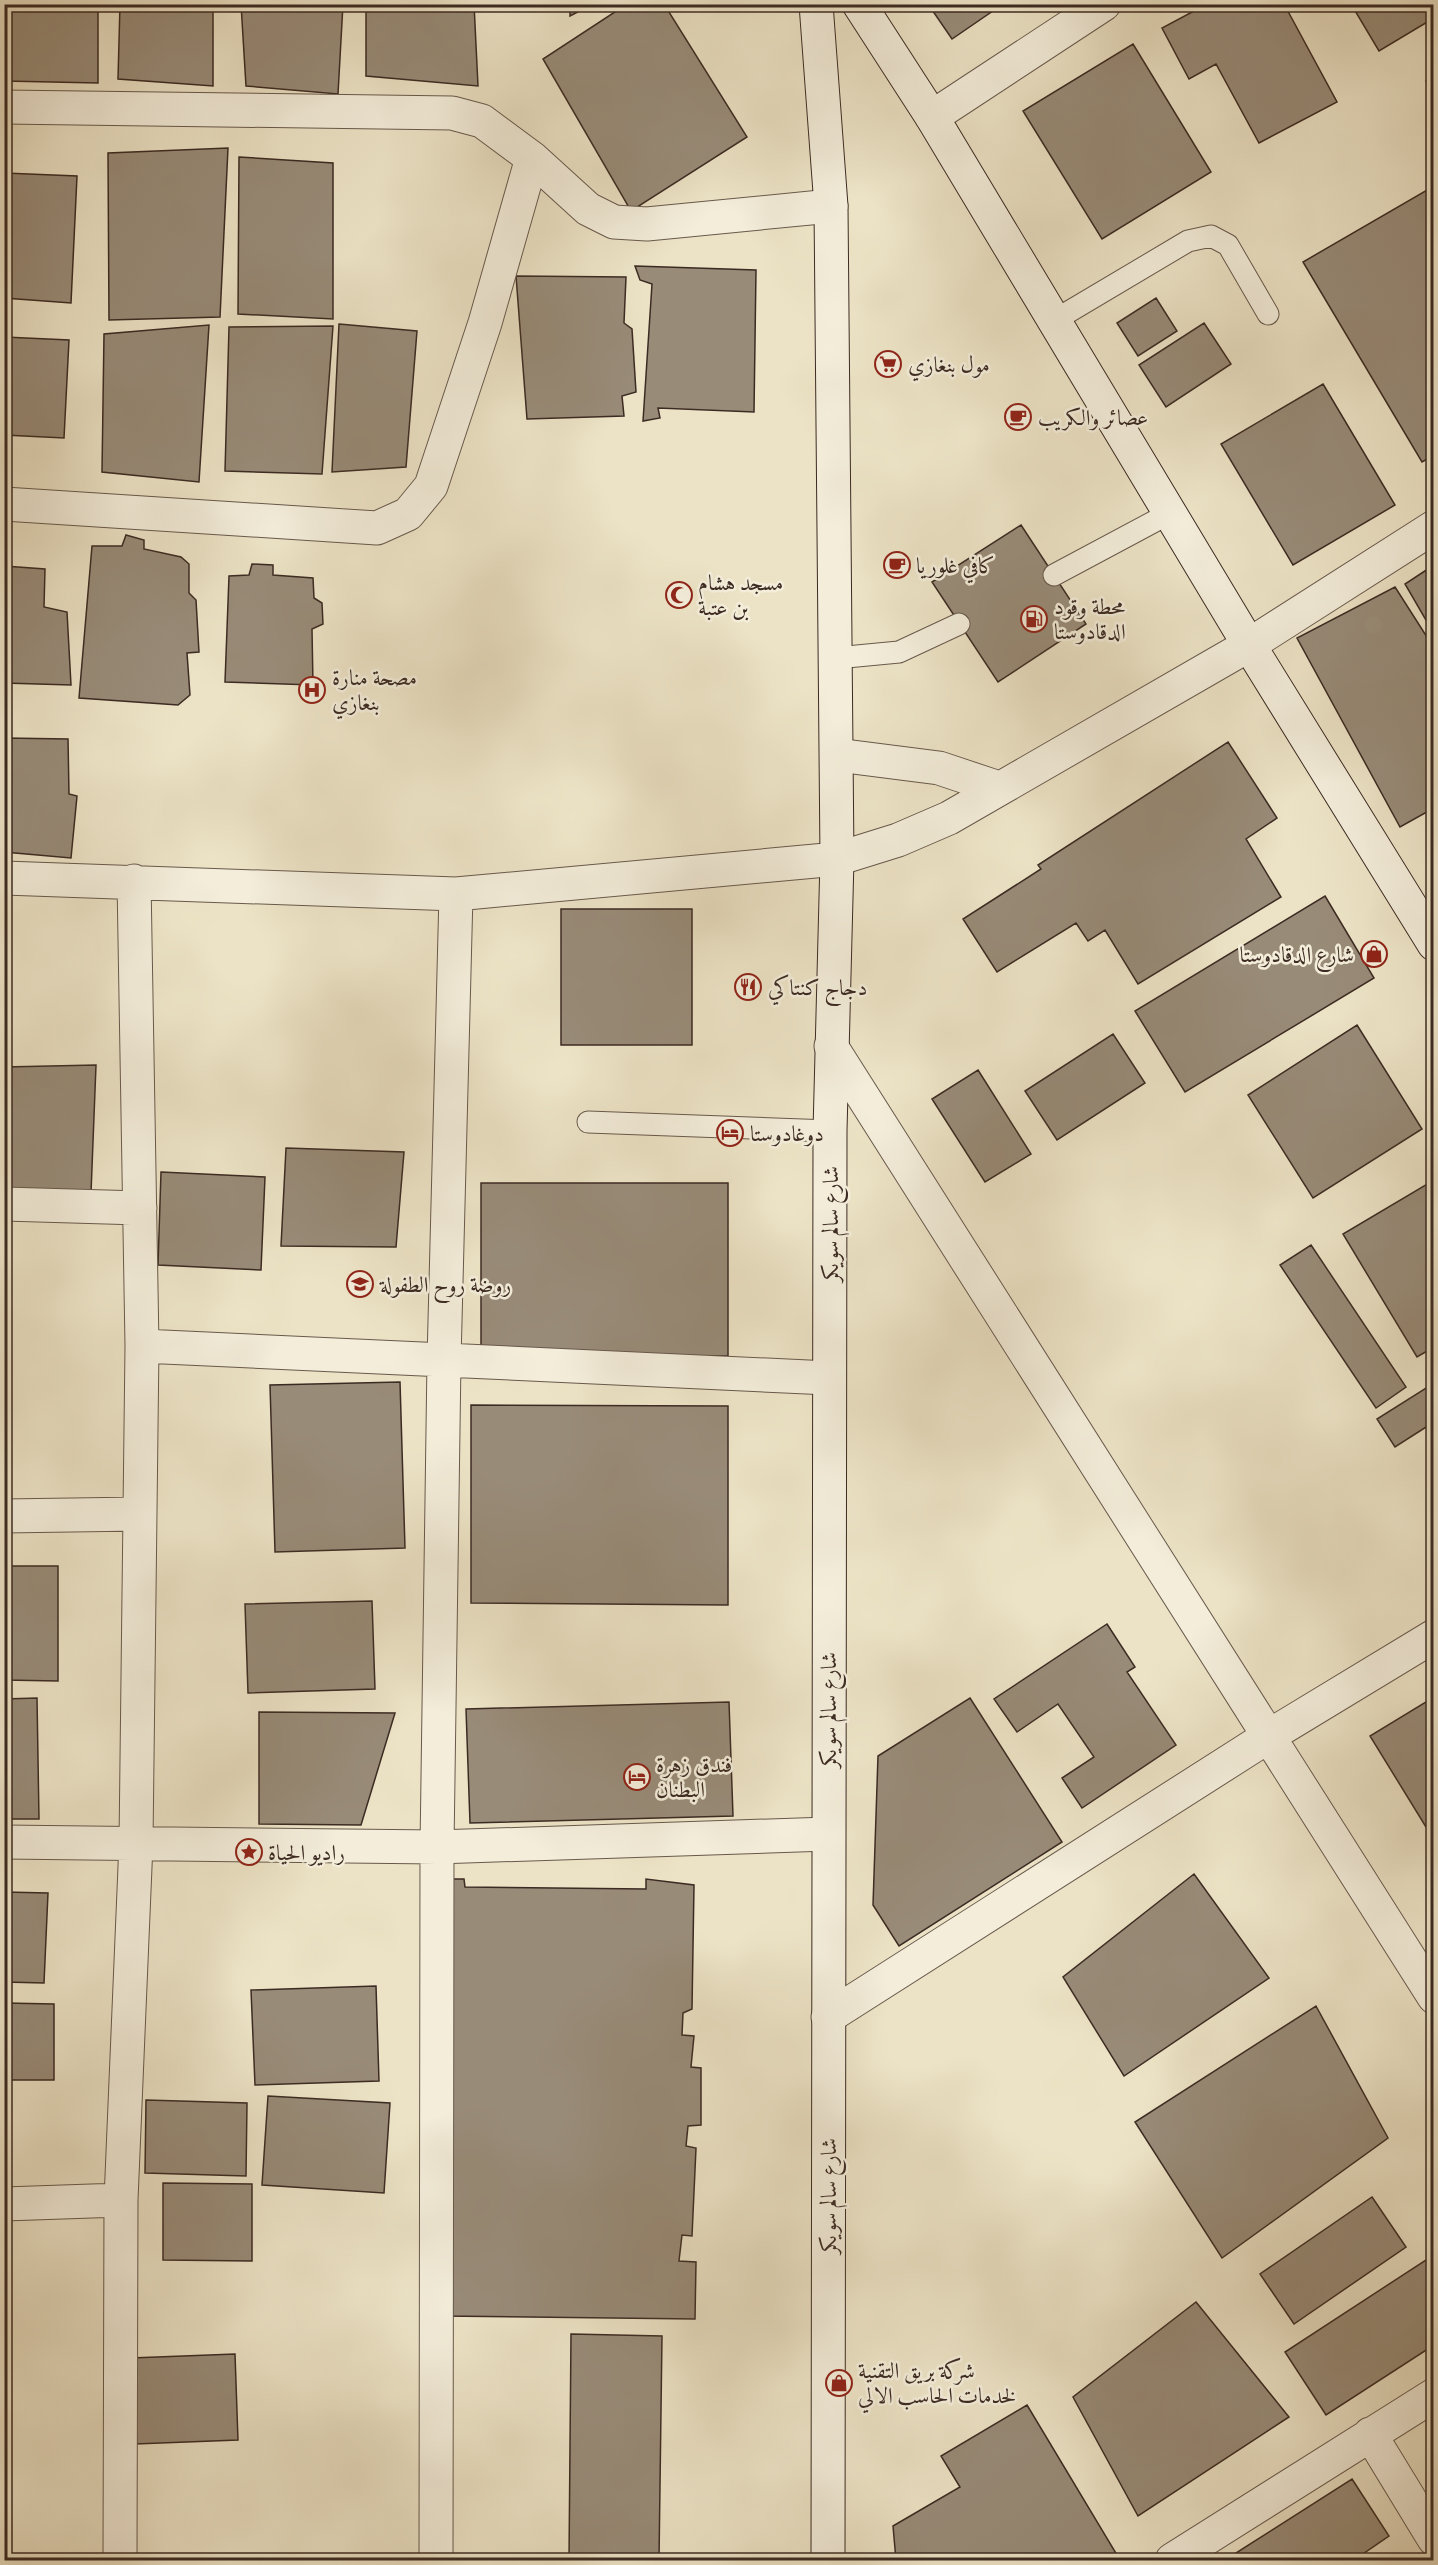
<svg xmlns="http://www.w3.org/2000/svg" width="1438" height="2565" viewBox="0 0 1438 2565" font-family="'IM FELL Double Pica',Amiri,serif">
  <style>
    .building { fill: #988b78; stroke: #3c2b23; stroke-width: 1.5 }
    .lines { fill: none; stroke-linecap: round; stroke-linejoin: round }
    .lane-casing { stroke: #68594c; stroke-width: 23 }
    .street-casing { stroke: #68594c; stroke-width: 35 }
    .secondary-casing { stroke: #3c2b23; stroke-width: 35 }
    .lane { stroke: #f3edda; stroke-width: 21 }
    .street { stroke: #f3edda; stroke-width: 33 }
    .secondary { stroke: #f3edda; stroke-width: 33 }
    .tree { fill: #9b8f7b }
    .labels { text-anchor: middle; stroke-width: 5; stroke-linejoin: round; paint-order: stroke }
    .poi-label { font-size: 22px; fill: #3c2b23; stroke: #f3edda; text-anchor: start }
    .street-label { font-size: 22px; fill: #3c2b23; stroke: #f3edda }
  </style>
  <rect width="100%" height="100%" fill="#ece3c6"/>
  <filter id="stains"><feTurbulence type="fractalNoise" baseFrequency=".00333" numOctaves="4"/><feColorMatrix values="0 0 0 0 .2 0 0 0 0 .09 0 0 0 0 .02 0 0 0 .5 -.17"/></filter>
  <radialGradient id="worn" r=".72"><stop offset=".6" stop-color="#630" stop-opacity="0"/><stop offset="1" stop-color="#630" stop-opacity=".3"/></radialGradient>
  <path class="building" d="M 4,4 L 98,4 L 98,83 L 4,81 Z
    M 120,4 L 213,4 L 213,86 L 118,79 Z
    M 241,4 L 343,4 L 338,94 L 246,86 Z
    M 366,4 L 474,4 L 478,86 L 366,76 Z
    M 570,4 L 593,4 L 570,16 Z
    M 627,4 L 664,4 L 747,137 L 631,211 L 543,59 Z
    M 928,4 L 1003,4 L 952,39 Z
    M 1207,4 L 1284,4 L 1337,102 L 1259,143 L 1216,64 L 1189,79 L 1162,28 Z
    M 1351,4 L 1434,4 L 1434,18 L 1379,51 Z
    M 1133,44 L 1211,172 L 1102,239 L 1023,111 Z
    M 1434,76 L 1434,93 L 1426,81 Z
    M 228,148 L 220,317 L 109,320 L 108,153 Z
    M 239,157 L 333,163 L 333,319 L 238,314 Z
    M 4,173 L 77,176 L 71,303 L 4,298 Z
    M 1434,186 L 1434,455 L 1422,462 L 1303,262 Z
    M 635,266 L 756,270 L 754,412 L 658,408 L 660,418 L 643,421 L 652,284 L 640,280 Z
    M 516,276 L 626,277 L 624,323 L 632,329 L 636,392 L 622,396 L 624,416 L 527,419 Z
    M 1156,298 L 1177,331 L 1138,356 L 1117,323 Z
    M 1204,323 L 1231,364 L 1166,407 L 1139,365 Z
    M 339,324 L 417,331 L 406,467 L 332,472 Z
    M 209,325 L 199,482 L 102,472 L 104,334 Z
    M 333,326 L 322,474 L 225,471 L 229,327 Z
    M 4,337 L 69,340 L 64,438 L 4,435 Z
    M 1323,384 L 1395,505 L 1293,565 L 1221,444 Z
    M 1021,525 L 1086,624 L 998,682 L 932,582 Z
    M 126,535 L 144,540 L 144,549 L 181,557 L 189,564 L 189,593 L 196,600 L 199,652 L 187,653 L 190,695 L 178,705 L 79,698 L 92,546 L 122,546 Z
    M 252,564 L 273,565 L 273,575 L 313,578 L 314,598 L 322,603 L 323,624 L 312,629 L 313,685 L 225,682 L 229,576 L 249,575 Z
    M 1434,565 L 1434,634 L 1405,584 Z
    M 4,566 L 45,569 L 44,607 L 67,612 L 71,685 L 4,683 Z
    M 1395,587 L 1434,648 L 1434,808 L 1400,827 L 1297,638 Z
    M 4,738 L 68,739 L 69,794 L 77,796 L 71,858 L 4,852 Z
    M 1228,742 L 1277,818 L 1246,839 L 1281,897 L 1138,984 L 1105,930 L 1088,941 L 1076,923 L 997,972 L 963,919 L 1041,869 L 1038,865 Z
    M 1325,896 L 1374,978 L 1185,1092 L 1135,1011 Z
    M 561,909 L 692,909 L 692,1045 L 561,1045 Z
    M 1357,1025 L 1422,1129 L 1313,1198 L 1248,1095 Z
    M 1113,1034 L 1145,1083 L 1057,1140 L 1025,1091 Z
    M 96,1065 L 91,1193 L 4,1192 L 4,1067 Z
    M 978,1070 L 1031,1154 L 985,1182 L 932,1099 Z
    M 286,1148 L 404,1152 L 396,1247 L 281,1246 Z
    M 161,1172 L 265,1177 L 261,1270 L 158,1265 Z
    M 1434,1180 L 1434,1347 L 1417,1357 L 1343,1234 Z
    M 481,1183 L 728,1183 L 728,1356 L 481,1355 Z
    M 1311,1245 L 1406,1387 L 1376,1408 L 1280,1265 Z
    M 400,1382 L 405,1548 L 275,1552 L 270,1385 Z
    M 1434,1383 L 1434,1422 L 1395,1447 L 1377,1419 Z
    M 471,1405 L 728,1406 L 728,1605 L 471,1603 Z
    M 4,1566 L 58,1566 L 58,1681 L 4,1680 Z
    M 372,1601 L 375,1689 L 248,1693 L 245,1604 Z
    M 1107,1624 L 1135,1667 L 1127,1672 L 1176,1745 L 1082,1808 L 1062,1778 L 1094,1757 L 1058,1704 L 1017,1732 L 994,1699 Z
    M 1434,1697 L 1434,1840 L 1370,1736 Z
    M 37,1698 L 39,1819 L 4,1819 L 4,1699 Z
    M 970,1698 L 1062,1842 L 899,1946 L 873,1905 L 878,1756 Z
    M 729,1702 L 733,1816 L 470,1823 L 466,1709 Z
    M 259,1712 L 395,1713 L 361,1825 L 259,1824 Z
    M 1194,1874 L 1269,1978 L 1124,2076 L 1063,1977 Z
    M 444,1879 L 464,1879 L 465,1887 L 646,1889 L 646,1879 L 694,1885 L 692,2009 L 683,2013 L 682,2035 L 694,2036 L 691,2067 L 701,2068 L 701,2125 L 688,2126 L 686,2146 L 696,2148 L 692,2236 L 682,2235 L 679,2261 L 696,2262 L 695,2319 L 442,2316 Z
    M 4,1892 L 48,1893 L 44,1983 L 4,1982 Z
    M 376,1986 L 379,2081 L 255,2085 L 251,1990 Z
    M 4,2003 L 54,2004 L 54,2080 L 4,2080 Z
    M 1316,2006 L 1388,2138 L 1222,2258 L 1135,2122 Z
    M 268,2096 L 390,2103 L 384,2193 L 262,2185 Z
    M 146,2100 L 247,2103 L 246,2176 L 145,2173 Z
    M 163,2183 L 252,2184 L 252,2261 L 163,2260 Z
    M 1372,2197 L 1406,2247 L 1294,2324 L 1260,2274 Z
    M 1429,2258 L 1434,2266 L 1434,2345 L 1326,2415 L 1285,2352 Z
    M 1196,2302 L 1289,2417 L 1138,2516 L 1073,2397 Z
    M 571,2334 L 662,2336 L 659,2560 L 569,2560 Z
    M 235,2354 L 238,2440 L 135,2444 L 131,2358 Z
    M 1027,2405 L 1120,2560 L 896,2560 L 893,2526 L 960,2487 L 941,2456 Z
    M 1352,2479 L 1389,2536 L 1354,2560 L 1225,2560 Z"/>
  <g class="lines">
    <defs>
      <path id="lane" d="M 1055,320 L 1188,241 L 1211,236 L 1228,245 L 1268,314
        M 1054,575 L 1170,513
        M 836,658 L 899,652 L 959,624
        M 588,1122 L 830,1131"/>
      <path id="street" d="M 4,107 L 452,113 L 482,121 L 532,158 L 588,209 L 614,222 L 647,224 L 831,206
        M 932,117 L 1104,4
        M 4,504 L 377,528 L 408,514 L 431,486 L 485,323 L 532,158
        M 837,755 L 939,768 L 999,788
        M 4,878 L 456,894 L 837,859 L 898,840 L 949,818 L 1249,645 L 1434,527
        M 134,881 L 142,1346 L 444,1360 L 456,894
        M 831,1046 L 1434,1997
        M 4,1204 L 140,1208
        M 4,1516 L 140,1514
        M 4,1842 L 437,1847 L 828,1834
        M 828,2017 L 1269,1736 L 1434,1636
        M 4,2204 L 121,2200
        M 1370,2434 L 1434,2539
        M 120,2560 L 121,2200 L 136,1843 L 142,1346
        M 436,2560 L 437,1847 L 444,1360 L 829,1378
        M 1172,2560 L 1434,2395"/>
      <path id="secondary" d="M 816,4 L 831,206 L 837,859 L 830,1131 L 828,2560
        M 859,4 L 932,117 L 1249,645 L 1434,944"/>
    </defs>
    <use href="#lane" class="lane-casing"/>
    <use href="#street" class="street-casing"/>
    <use href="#secondary" class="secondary-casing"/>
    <use href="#lane" class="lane"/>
    <use href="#street" class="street"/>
    <use href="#secondary" class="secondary"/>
  </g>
  <circle class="tree" cx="1374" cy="625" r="9"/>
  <defs>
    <symbol id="supermarket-ring" viewBox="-11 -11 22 22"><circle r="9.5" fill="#f3edda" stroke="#8f2418" stroke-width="1.5"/><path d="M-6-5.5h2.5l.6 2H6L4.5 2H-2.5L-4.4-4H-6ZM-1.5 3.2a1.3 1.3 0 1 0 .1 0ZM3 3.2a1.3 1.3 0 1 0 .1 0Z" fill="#8f2418"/></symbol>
    <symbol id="cafe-ring" viewBox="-11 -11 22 22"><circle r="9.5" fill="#f3edda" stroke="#8f2418" stroke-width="1.5"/><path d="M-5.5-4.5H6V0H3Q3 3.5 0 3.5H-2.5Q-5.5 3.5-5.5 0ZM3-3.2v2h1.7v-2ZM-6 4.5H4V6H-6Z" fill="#8f2418"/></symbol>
    <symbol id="mosque-ring" viewBox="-11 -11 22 22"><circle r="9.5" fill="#f3edda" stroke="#8f2418" stroke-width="1.5"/><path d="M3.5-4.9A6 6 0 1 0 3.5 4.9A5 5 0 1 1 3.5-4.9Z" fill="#8f2418"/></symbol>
    <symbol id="fuel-ring" viewBox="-11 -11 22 22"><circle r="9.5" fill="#f3edda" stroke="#8f2418" stroke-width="1.5"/><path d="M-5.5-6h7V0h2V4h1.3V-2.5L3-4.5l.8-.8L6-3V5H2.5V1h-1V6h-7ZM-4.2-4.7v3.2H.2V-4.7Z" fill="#8f2418"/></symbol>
    <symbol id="hospital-ring" viewBox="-11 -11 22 22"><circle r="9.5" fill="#f3edda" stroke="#8f2418" stroke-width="1.5"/><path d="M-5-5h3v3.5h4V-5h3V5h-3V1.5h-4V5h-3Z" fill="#8f2418"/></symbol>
    <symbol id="shop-ring" viewBox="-11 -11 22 22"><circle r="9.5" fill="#f3edda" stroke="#8f2418" stroke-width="1.5"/><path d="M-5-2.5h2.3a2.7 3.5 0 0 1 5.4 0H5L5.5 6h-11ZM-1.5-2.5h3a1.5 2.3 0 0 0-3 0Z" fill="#8f2418"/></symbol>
    <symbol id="restaurant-ring" viewBox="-11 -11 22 22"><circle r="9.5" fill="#f3edda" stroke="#8f2418" stroke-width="1.5"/><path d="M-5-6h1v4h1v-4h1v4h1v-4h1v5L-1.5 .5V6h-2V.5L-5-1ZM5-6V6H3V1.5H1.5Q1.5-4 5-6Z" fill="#8f2418"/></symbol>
    <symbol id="hotel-ring" viewBox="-11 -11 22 22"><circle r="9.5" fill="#f3edda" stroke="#8f2418" stroke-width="1.5"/><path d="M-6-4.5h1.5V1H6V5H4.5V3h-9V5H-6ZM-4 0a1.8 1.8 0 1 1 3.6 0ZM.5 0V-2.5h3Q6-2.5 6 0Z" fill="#8f2418"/></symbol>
    <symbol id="school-ring" viewBox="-11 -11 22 22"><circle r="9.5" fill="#f3edda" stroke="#8f2418" stroke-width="1.5"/><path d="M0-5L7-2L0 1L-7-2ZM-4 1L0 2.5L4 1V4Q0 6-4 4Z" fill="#8f2418"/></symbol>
    <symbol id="sight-ring" viewBox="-11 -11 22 22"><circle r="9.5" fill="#f3edda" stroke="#8f2418" stroke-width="1.5"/><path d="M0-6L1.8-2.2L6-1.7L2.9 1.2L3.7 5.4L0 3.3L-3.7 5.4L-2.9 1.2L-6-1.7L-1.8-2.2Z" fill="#8f2418"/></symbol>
  </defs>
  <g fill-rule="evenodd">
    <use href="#supermarket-ring" x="873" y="349" width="30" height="30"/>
    <use href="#cafe-ring" x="1003" y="402" width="30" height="30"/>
    <use href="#cafe-ring" x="882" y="550" width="30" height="30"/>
    <use href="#mosque-ring" x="664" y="580" width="30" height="30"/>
    <use href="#fuel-ring" x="1019" y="604" width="30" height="30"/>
    <use href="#hospital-ring" x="297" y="675" width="30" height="30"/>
    <use href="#shop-ring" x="1359" y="939" width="30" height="30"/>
    <use href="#restaurant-ring" x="733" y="972" width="30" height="30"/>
    <use href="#hotel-ring" x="715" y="1118" width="30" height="30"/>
    <use href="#school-ring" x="345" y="1269" width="30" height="30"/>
    <use href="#hotel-ring" x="622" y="1762" width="30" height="30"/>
    <use href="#sight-ring" x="234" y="1837" width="30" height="30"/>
    <use href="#shop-ring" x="824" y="2368" width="30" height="30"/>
  </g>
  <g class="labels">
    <g class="poi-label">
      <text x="908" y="372">مول بنغازي</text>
      <text x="1038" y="425">عصائر والكريب</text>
      <text x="916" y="573">كافي غلوريا</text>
      <text x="698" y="590">مسجد هشام<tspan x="698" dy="25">بن عتبة</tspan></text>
      <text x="1054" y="614">محطة وقود<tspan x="1054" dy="25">الدقادوستا</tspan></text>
      <text x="332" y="685">مصحة منارة<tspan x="332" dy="25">بنغازي</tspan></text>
      <text x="1354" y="962" text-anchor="end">شارع الدقادوستا</text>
      <text x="768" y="995">دجاج كنتاكي</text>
      <text x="750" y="1141">دوغادوستا</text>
      <text x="380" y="1292">روضة روح الطفولة</text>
      <text x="656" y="1772">فندق زهرة<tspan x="656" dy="25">البطنان</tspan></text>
      <text x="268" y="1860">راديو الحياة</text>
      <text x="858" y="2378">شركة بريق التقنية<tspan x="858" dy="25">لخدمات الحاسب الالي</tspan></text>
    </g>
    <g class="street-label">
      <text transform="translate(830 1224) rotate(-90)" y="8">شارع سالم سويكر</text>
      <text transform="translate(828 1710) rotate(-90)" y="8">شارع سالم سويكر</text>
      <text transform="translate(828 2196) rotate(-90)" y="8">شارع سالم سويكر</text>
    </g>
  </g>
  <rect width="1438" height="2565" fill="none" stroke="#ece3c6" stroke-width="24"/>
  <rect x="6" y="6" width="1426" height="2553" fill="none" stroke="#3c2b23" stroke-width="3"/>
  <rect x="12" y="12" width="1414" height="2541" fill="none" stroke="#3c2b23" stroke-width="1.5"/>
  <rect width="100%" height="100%" filter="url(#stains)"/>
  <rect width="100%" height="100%" fill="url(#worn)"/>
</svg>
